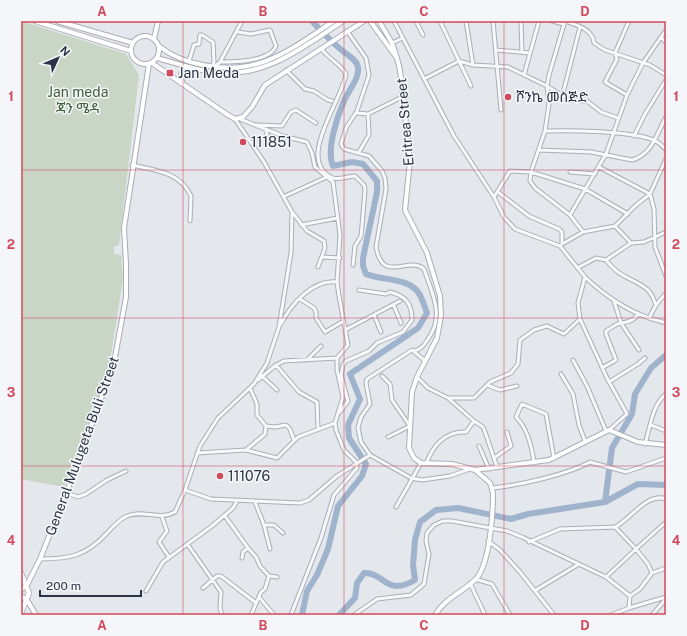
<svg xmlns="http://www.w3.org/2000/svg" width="687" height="636" viewBox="0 0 687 636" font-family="'Public Sans','Noto Sans Ethiopic',sans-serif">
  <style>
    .green { fill: #c9d6c5 }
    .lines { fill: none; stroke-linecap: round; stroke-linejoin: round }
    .river { stroke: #9fb4cc; stroke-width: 6 }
    .minor-casing { stroke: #a9aeb7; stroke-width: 5 }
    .secondary-casing { stroke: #a9aeb7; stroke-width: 6 }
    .primary-casing { stroke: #a3abb8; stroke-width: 6 }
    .minor { stroke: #f7f8fa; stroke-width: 3 }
    .secondary { stroke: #fff; stroke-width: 4 }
    .primary { stroke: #fff; stroke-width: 4.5 }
    .grid { fill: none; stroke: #d1495b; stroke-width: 1; stroke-opacity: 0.55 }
    .poi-dot { fill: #d1495b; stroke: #f4f6f9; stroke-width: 1.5 }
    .labels { text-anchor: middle; stroke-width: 3; stroke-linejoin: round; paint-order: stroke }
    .poi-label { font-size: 14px; fill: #2b3445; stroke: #f4f6f9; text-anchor: start }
    .park-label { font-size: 14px; fill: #3f6138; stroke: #f4f6f9 }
    .street-label { font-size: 14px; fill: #2b3445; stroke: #f4f6f9 }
    .neatline { fill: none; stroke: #d1495b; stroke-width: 1.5 }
    .grid-label { font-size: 13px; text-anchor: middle; font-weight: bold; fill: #d1495b }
  </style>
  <rect width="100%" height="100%" fill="#e4e7ec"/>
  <path class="green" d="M 21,21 L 126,54 L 139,75 L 119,245 L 114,247 L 114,254 L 121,255 L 123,279 L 110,361 L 99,397 L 64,487 L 21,479 Z"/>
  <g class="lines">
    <path class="river" d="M 605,502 L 612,448 L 632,414 L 635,394 L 651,368 L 666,355
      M 302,615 L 307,591 L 317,575 L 328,549 L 338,506 L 362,476 L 366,464 L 349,438 L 348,425 L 360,399 L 350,374 L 418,328 L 427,313 C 425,308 423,301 420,295 C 410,277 383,281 366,274 L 363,266 L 363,258 L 377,192 L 377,181 L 363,164 L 352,162 L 333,166 C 326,150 337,117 344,101 C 348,91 360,78 358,67 C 357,61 352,58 348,55 C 334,45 324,34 312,21
      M 339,615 L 355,598 L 357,583 L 364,573 C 385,572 385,597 415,580 L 413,565 L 415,540 L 420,522 L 436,510 L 458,508 L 511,519 L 528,514 L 605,502 L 638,484 L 666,485"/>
    <defs>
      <path id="minor" d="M 394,21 L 454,136 L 494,197 L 504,217 L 515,229 L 560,246 L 585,277 L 578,303 L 580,319 L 607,378 L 627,414 L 609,430
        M 416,21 L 423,35
        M 440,21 L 471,86
        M 466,21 L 473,65
        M 493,21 L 501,110
        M 521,21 L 522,53
        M 552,21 L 564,24
        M 565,21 L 549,75 L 547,86 L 549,104 L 545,131 L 531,172 L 530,181 L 535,188 L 570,215 L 583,232
        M 565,21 C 576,25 593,29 594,43 L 605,50 L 650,65 L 666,75
        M 347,31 L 366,58 L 369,75 L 357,111 L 346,128 L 341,144 L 344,149 L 369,156 L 382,171 L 385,178 L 386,189 L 376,247 C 383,285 408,255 424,269 C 432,293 445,316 428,339 C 424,345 422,349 414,351
        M 661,37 L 666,43
        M 392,43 L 403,38
        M 321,48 C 328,59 340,63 346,74 C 343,99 294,161 333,178 C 339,180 349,176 355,176 L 364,185 L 365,190 L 362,226 L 361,236 L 355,246 L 353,265
        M 496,50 L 530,53
        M 189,61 L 194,45 L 199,44 L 200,35 L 202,35 L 213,42 L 214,62 L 212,67
        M 220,62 C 234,62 270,62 276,46 L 270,30 L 251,34 L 238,32
        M 214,67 L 220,62 L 242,21
        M 286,70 L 305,89 L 314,91 L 328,100 L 332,101
        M 524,75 L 539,21
        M 424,79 L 459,61 L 473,65 L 508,67 L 547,86 L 569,100 L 587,101 L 601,112 L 618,118
        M 627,95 L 605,82 L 617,59 L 615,53 L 629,21
        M 562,97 L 580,27
        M 357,113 L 368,114 L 404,96
        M 240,119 L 283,136 L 307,142 L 312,153 L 315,167 L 333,182 L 340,235 L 337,282 L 339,296 L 348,345 L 337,358 L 284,361 L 276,365 L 258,380
        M 257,125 L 282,126 L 291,112 L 296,110 L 316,123
        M 266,130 L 268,140
        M 545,131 C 571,130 631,131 654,140 C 658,142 663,146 666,150
        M 634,136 L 645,114 L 666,80
        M 539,150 L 591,152 L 632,160 C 652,155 657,133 666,117
        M 359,152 L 369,135 L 368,114
        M 132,165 C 155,170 180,172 191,196 L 190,221
        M 599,167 L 650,194 L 666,159
        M 570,172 L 595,174
        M 498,192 L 529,216 L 559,229 L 562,232 L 562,244
        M 285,196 L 327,177
        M 494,197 L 510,171 L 531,172 L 585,189 L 628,214
        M 292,212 L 307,231 L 324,241 L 325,248 L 318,267
        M 570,215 L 606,154 L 627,95 L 643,63 L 666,30
        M 301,225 L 338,218
        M 615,226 L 635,206 L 650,194 L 654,209 L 655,247 L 666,276
        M 562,244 L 583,232 L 615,226 L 631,243
        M 323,257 L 340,258
        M 606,260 L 631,243 L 644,242 L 666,232
        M 579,267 L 596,258 L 606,260 C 619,278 634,278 648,290 C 652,294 654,300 656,305
        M 585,277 C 604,295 624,309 649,318 L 656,305 L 666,293
        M 300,299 L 314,308 L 316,312 L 316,318 L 325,332 L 342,322
        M 614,301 L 621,323 L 639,350
        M 394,306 L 401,323
        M 374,315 L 381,332
        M 649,318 L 666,323
        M 281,324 C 291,304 313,279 337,282
        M 345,330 L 400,301
        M 307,360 L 321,346
        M 573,360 L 587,386 L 606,431
        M 425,361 L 412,350 L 367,379 L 366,383 L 370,404 L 361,417 L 358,428 L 361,442 L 370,455 L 411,478 L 422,480 L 450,476 L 470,469
        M 276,365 L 299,392 L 317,402 L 318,429
        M 602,368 L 616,360 L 606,334 L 606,331 C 610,329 617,323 621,323 C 628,322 634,321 638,314
        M 561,374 L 573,394 L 579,425 L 585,441
        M 262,376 L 277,390
        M 382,376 L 390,384 L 392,400 L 410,426 L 388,437
        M 417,377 L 428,388 L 448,398 L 474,421
        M 609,382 L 638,364 L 645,358
        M 487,385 L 500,390 L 517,386
        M 448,398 L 474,398 L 490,382 L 511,373 L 518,364 L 520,340 L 534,330 L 547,326 L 564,334 L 580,319
        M 340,412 L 348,401 L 341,375 L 343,365 L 346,361 L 369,351 L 377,343 L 403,332 L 412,320 C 412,304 406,296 390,292 L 386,294 L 359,290
        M 651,425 L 666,431
        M 266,426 L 275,427 L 286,425 L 290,429 L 294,440
        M 645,444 C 650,428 652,405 666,394
        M 479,446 L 489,469
        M 246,450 L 265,434 L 266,426 L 257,415 L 257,404 L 250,388
        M 197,453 L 246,450 L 277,458 L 298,437 L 335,423
        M 494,458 L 511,446 L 507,432
        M 534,463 C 532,447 527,428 516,417 L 522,404 L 546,414 L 554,458
        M 426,464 C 433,445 446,431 466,432 L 474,421 L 483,427 L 485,432 L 497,467
        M 493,488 C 520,485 566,475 590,462 L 626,472 L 666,458
        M 185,490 L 211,499 L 300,503 L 309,500 L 337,476 L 370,455
        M 67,493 L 78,497 L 86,494 L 107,480 L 126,471
        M 255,502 L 264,525 L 270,549
        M 396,507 L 421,463
        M 225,516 L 248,548 L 243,552 L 242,558
        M 162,517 L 167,531 L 159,542 L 169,557
        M 264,525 L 274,525 L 283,533
        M 615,527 C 631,519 647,492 666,499
        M 488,541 L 500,550 L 520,572 L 554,615
        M 529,542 L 560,529 L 615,527 L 636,549 L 606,577
        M 188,545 L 221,592 L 220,608 L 222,615
        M 248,548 L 256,557 L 260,566 L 269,576 L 265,589 L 261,592 L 251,615
        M 40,559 C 69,559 86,556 106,534 C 112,528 119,519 127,516 C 143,509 159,521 175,512 L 185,490 L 200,446 L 218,418 L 254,384 L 267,363 L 279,327 L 291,253 L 292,212 L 264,162 L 235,119
        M 652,573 L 666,568
        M 269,576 L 277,577
        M 475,579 L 492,584 L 510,615
        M 470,583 L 485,615
        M 203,588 L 217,576 L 221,576 L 256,603
        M 536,590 L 579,564
        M 146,591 L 163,562 L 212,526 L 233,508 L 237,501
        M 630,596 L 629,608 L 666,597
        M 259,597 L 274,615
        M 291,615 L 321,538 L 334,495 L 357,468 L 356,462 L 344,450 L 336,430 L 335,423 L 343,397 L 337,370 L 337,358
        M 354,615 L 377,599 L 411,595 L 424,584 L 429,554 L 426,541 L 427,533 L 434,525 L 443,521 L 452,521 L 507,531 L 522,537 L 606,577 L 630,596 L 640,589 L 652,573 L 648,564 L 636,549 L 666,522
        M 611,615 L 629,608
        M 652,615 L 666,599"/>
      <path id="secondary" d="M 35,21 L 131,51
        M 57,21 L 133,43
        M 370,21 L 397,58 L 400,70 L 410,161 L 405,210 L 427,253 L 440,296 L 441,316 L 437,338 L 417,377 L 412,392 L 409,448 L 414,458 L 421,463 L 452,464 L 475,470 L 490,483 L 493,493 C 493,514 490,563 476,579 C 463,592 445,598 435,615
        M 379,21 L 392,43 L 397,58
        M131 50a14 14 0 1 1 28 0a14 14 0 1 1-28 0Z
        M 154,39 L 158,21
        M 159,46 C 171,56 187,62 203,65 C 258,77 291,49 334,21
        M 157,58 C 176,63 194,70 213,72 C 265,79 303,47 343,21
        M 152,63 L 228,115 L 235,119 L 243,117 L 252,107 L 265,85 L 364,21
        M 182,82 L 181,74 L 189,67
        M 475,470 L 549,460 L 609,430 L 638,442 L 666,445
        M 21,590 L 27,585 L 40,559 L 74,473 L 114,363 L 126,297 L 126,264 L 124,228 L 149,64
        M 21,596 L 27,600 L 36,615"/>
      <path id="primary" d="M 21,573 L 29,593 L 21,613"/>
    </defs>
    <use href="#minor" class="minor-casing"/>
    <use href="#secondary" class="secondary-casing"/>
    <use href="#primary" class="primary-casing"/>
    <use href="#minor" class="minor"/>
    <use href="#secondary" class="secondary"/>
    <use href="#primary" class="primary"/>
  </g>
  <path class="grid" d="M 183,21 L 183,615M 344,21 L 344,615M 504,21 L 504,615M 21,170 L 666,170M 21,318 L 666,318M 21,466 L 666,466"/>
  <g class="poi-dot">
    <rect x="166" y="69" width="8" height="8" rx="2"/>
    <circle cx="508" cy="97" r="4"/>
    <circle cx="243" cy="142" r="4"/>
    <circle cx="220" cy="476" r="4"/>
  </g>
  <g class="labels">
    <g class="poi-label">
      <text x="178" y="78">Jan Meda</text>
      <text x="516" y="102">ሾንኬ መስጅድ</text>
      <text x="251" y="147">111851</text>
      <text x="228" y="481">111076</text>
    </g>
    <g class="park-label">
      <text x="78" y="97">Jan meda<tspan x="78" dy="16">ጃን ሜዳ</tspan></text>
    </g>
    <g class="street-label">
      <text transform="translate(405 122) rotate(-95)" y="5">Eritrea Street</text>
      <text transform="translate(82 446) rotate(-70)" y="5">General Mulugeta Buli Street</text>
    </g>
  </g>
  <rect width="687" height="636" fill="none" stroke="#f4f6f9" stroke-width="44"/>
  <g transform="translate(58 58) rotate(46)" stroke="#f4f6f9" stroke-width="3" paint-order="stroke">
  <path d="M0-3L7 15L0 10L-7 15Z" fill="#2b3445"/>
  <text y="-6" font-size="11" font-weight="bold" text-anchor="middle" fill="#2b3445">N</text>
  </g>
  <path d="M40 590v6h101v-6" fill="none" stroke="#2b3445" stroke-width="2"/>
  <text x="46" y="590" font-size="12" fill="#2b3445" stroke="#f4f6f9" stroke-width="3" paint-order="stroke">200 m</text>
  <rect x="22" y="22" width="643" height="592" class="neatline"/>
  <g class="grid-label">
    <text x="102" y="16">A</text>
    <text x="263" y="16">B</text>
    <text x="424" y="16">C</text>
    <text x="585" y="16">D</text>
    <text x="11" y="101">1</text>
    <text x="676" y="101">1</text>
    <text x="11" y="249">2</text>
    <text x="676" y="249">2</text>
    <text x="11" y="397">3</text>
    <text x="676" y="397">3</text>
    <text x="11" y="545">4</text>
    <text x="676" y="545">4</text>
    <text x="102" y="630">A</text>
    <text x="263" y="630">B</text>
    <text x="424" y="630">C</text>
    <text x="585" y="630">D</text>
  </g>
</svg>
